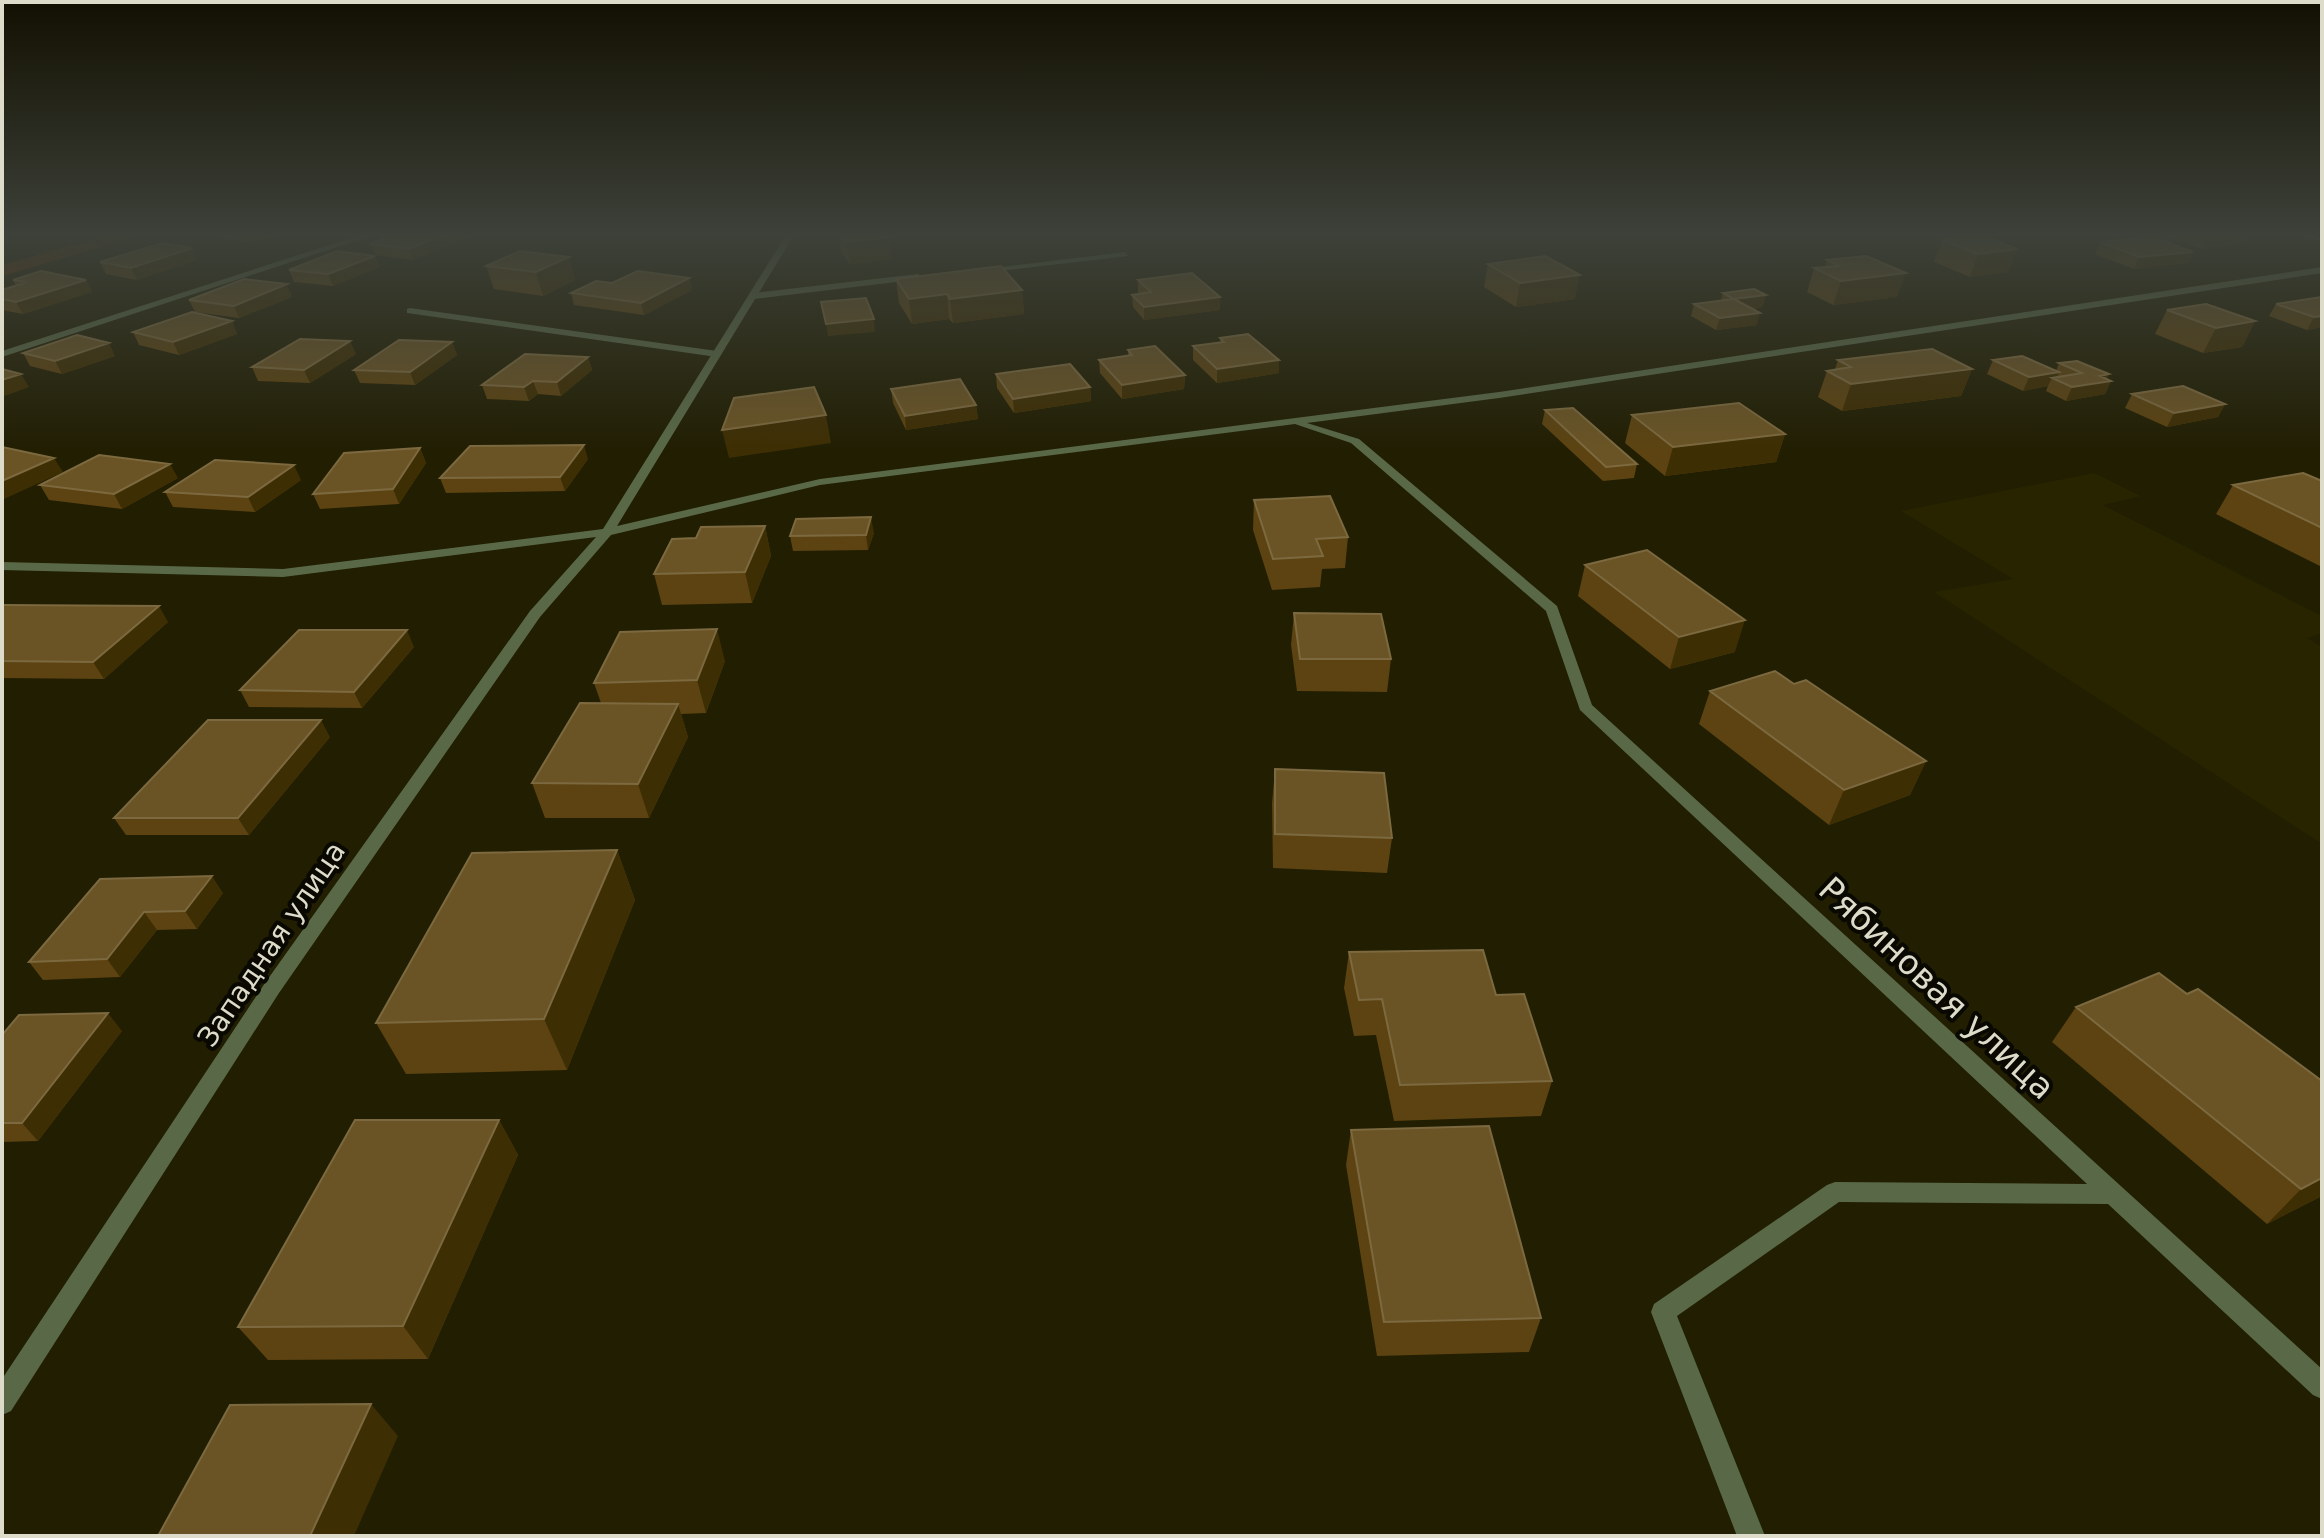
<svg xmlns="http://www.w3.org/2000/svg" width="2324" height="1538" viewBox="0 0 2324 1538" font-family="'DejaVu Sans',sans-serif">
  <style>
    .built { fill: #282400 }
    .green { fill: #5a2c03 }
    .lines { fill: none; stroke-linecap: round; stroke-linejoin: round }
    .service { fill: #596947; fill-rule: evenodd }
    .minor { fill: #596947; fill-rule: evenodd }
    .wall { fill: #5c4311 }
    .shaded-wall { fill: #3e2e03 }
    .building { fill: #6a5425; stroke: #7c693f; stroke-width: 2 }
    .labels { text-anchor: middle; stroke-width: 8; stroke-linejoin: round; paint-order: stroke }
    .street-label { font-size: 28px; fill: #dddcca; stroke: #090801 }
    .near-street-label { font-size: 34px; fill: #dddcca; stroke: #090801 }
  </style>
  <rect width="100%" height="100%" fill="#211e02"/>
  <path class="built" d="M 2094,473 L 2141,496 L 2103,505 L 2322,616 L 2322,633 L 2307,638 L 2322,647 L 2322,844 L 1934,592 L 2013,579 L 1901,511 Z"/>
  <path class="green" d="M 109,235 L 142,235 L 2,276 L 2,265 Z"/>
  <g class="lines">
    <path class="service" d="M 1125,252 L 1128,256 L 981,273 L 977,270 Z
      M 918,274 L 922,277 L 921,279 L 753,299 L 749,296 L 753,293 Z
      M 410,308 L 717,351 L 722,354 L 717,357 L 407,313 L 407,309 Z"/>
    <path class="minor" d="M 360,235 L 373,235 L 2,357 L 2,351 Z
      M 786,235 L 794,235 L 617,526 L 820,479 L 1499,392 L 2322,267 L 2322,273 L 1499,398 L 1307,423 L 1359,439 L 1557,606 L 1592,705 L 2322,1369 L 2322,1399 L 2313,1395 L 2108,1204 L 1839,1202 L 1677,1316 L 1765,1536 L 1737,1536 L 1651,1312 L 1654,1304 L 1827,1185 L 1835,1182 L 2087,1184 L 1580,710 L 1546,611 L 1351,443 L 1295,424 L 820,485 L 611,535 L 540,617 L 279,993 L 11,1411 L 2,1415 L 2,1379 L 265,983 L 530,611 L 596,537 L 283,577 L 2,570 L 2,562 L 283,569 L 603,529 Z
      M 2304,235 L 2322,237 L 2322,241 L 2305,237 Z"/>
  </g>
  <path class="wall" d="M 219,235 L 278,235 L 254,243 L 221,238 Z
    M 839,235 L 888,235 L 892,259 L 850,264 L 841,252 Z
    M 2160,235 L 2251,235 L 2247,243 L 2202,249 Z
    M 471,237 L 413,260 L 375,255 L 370,244 Z
    M 1942,240 L 2017,249 L 2008,272 L 1970,277 L 1934,262 Z
    M 2100,242 L 2193,252 L 2188,263 L 2134,269 L 2095,254 Z
    M 375,256 L 379,267 L 333,286 L 294,282 L 289,270 Z
    M 569,257 L 575,280 L 543,296 L 494,289 L 486,266 Z
    M 197,260 L 137,280 L 106,274 L 100,262 Z
    M 1827,260 L 1897,297 L 1833,305 L 1807,292 L 1814,268 L 1825,267 Z
    M 1488,264 L 1575,299 L 1516,307 L 1484,287 Z
    M 689,278 L 692,290 L 644,315 L 574,305 L 571,293 L 612,283 Z
    M 896,279 L 1022,290 L 1024,314 L 953,323 L 949,319 L 912,324 L 899,303 Z
    M 13,280 L 86,280 L 92,292 L 23,314 L 2,310 L 2,290 L 16,286 Z
    M 1138,280 L 1220,310 L 1144,320 L 1133,307 L 1132,295 L 1140,294 L 1138,292 Z
    M 1723,293 L 1766,295 L 1762,307 L 1753,309 L 1757,325 L 1716,330 L 1691,316 L 1694,304 L 1721,300 Z
    M 292,297 L 239,318 L 195,312 L 189,300 Z
    M 2322,297 L 2322,327 L 2307,330 L 2269,316 L 2276,304 Z
    M 2167,310 L 2255,321 L 2242,347 L 2203,353 L 2155,334 Z
    M 232,321 L 237,334 L 179,355 L 139,345 L 133,332 Z
    M 1220,338 L 1279,360 L 1279,373 L 1217,383 L 1193,360 L 1193,346 L 1220,342 Z
    M 452,342 L 457,355 L 415,385 L 360,383 L 354,370 Z
    M 1128,350 L 1185,375 L 1184,389 L 1122,399 L 1100,373 L 1099,360 L 1128,356 Z
    M 23,353 L 115,356 L 62,374 L 30,366 Z
    M 356,354 L 310,383 L 258,381 L 252,367 Z
    M 588,357 L 592,370 L 561,396 L 538,394 L 529,401 L 487,399 L 482,385 Z
    M 1838,360 L 1972,369 L 1961,396 L 1842,411 L 1818,397 L 1827,371 L 1835,369 Z
    M 1993,360 L 2056,371 L 2059,363 L 2111,381 L 2105,394 L 2066,401 L 2046,391 L 2048,386 L 2023,391 L 1987,374 Z
    M 996,374 L 1090,387 L 1091,401 L 1014,413 L 997,388 Z
    M 891,389 L 976,405 L 978,419 L 906,430 L 893,403 Z
    M 2132,394 L 2225,404 L 2218,417 L 2167,427 L 2125,408 Z
    M 1545,410 L 1637,464 L 1634,478 L 1603,481 L 1542,424 Z
    M 1632,415 L 1785,434 L 1776,462 L 1665,476 L 1625,443 Z
    M 420,448 L 426,463 L 399,504 L 320,509 L 313,494 Z
    M 588,459 L 565,491 L 446,493 L 440,478 Z
    M 178,478 L 122,509 L 49,500 L 40,485 Z
    M 301,480 L 255,512 L 173,507 L 165,492 Z
    M 2322,481 L 2322,567 L 2216,514 L 2233,485 Z
    M 1254,500 L 1348,537 L 1345,568 L 1322,569 L 1320,587 L 1272,590 L 1253,530 Z
    M 765,526 L 771,556 L 752,603 L 662,605 L 654,574 L 696,538 Z
    M 874,533 L 868,550 L 793,551 L 790,536 Z
    M 1585,565 L 1735,652 L 1670,669 L 1578,596 Z
    M 2,605 L 168,622 L 104,679 L 2,678 Z
    M 1294,613 L 1391,659 L 1387,692 L 1297,691 L 1291,645 Z
    M 414,647 L 362,708 L 249,707 L 240,690 Z
    M 725,661 L 706,713 L 681,714 L 688,737 L 649,818 L 545,818 L 532,783 L 601,703 L 594,683 Z
    M 1794,684 L 1926,761 L 1910,795 L 1829,825 L 1699,724 L 1710,691 Z
    M 330,737 L 249,835 L 126,835 L 114,818 Z
    M 1275,769 L 1392,838 L 1387,873 L 1273,868 L 1272,803 Z
    M 617,850 L 635,900 L 567,1070 L 406,1074 L 376,1023 Z
    M 100,879 L 223,893 L 197,929 L 157,930 L 120,977 L 43,980 L 29,962 Z
    M 1349,952 L 1496,995 L 1552,1081 L 1541,1116 L 1394,1121 L 1376,1035 L 1354,1036 L 1344,988 Z
    M 2187,994 L 2322,1196 L 2267,1224 L 2052,1042 L 2076,1007 Z
    M 122,1031 L 38,1141 L 2,1142 L 2,1035 Z
    M 499,1120 L 518,1155 L 428,1359 L 268,1360 L 238,1327 Z
    M 1351,1130 L 1541,1318 L 1529,1352 L 1377,1356 L 1346,1165 Z"/>
  <path class="shaded-wall" d="M 250,235 L 278,235 L 254,243 Z
    M 443,235 L 470,235 L 471,237 L 413,260 L 409,249 Z
    M 2209,235 L 2251,235 L 2247,243 L 2202,249 Z
    M 889,237 L 892,259 L 850,264 L 846,242 Z
    M 192,248 L 197,260 L 137,280 L 131,268 Z
    M 2017,249 L 2008,272 L 1970,277 L 1978,254 Z
    M 2193,252 L 2188,263 L 2134,269 L 2139,257 Z
    M 375,256 L 379,267 L 333,286 L 328,274 Z
    M 569,257 L 575,280 L 543,296 L 536,272 Z
    M 1906,273 L 1897,297 L 1833,305 L 1841,281 Z
    M 1580,275 L 1575,299 L 1516,307 L 1520,283 Z
    M 689,278 L 692,290 L 644,315 L 641,303 Z
    M 86,280 L 92,292 L 23,314 L 16,302 Z
    M 287,284 L 292,297 L 239,318 L 234,306 Z
    M 1022,290 L 1024,314 L 953,323 L 950,299 Z
    M 947,294 L 949,319 L 912,324 L 909,299 Z
    M 1766,295 L 1762,307 L 1731,311 L 1734,299 Z
    M 1220,297 L 1220,310 L 1144,320 L 1144,307 Z
    M 1760,313 L 1757,325 L 1716,330 L 1720,318 Z
    M 2322,316 L 2322,327 L 2307,330 L 2314,317 Z
    M 874,319 L 875,332 L 828,336 L 826,324 Z
    M 232,321 L 237,334 L 179,355 L 173,342 Z
    M 2255,321 L 2242,347 L 2203,353 L 2216,328 Z
    M 350,341 L 356,354 L 310,383 L 304,370 Z
    M 452,342 L 457,355 L 415,385 L 410,372 Z
    M 109,343 L 115,356 L 62,374 L 55,361 Z
    M 588,357 L 592,370 L 561,396 L 557,382 Z
    M 1279,360 L 1279,373 L 1217,383 L 1217,369 Z
    M 1972,369 L 1961,396 L 1842,411 L 1851,384 Z
    M 2059,372 L 2056,380 L 2052,378 L 2048,386 L 2023,391 L 2029,377 Z
    M 21,374 L 29,387 L 2,397 L 2,380 Z
    M 2109,374 L 2106,382 L 2111,381 L 2105,394 L 2066,401 L 2072,387 L 2100,376 Z
    M 1185,375 L 1184,389 L 1122,399 L 1122,385 Z
    M 533,381 L 538,394 L 529,401 L 524,387 Z
    M 1090,387 L 1091,401 L 1014,413 L 1013,399 Z
    M 2225,404 L 2218,417 L 2167,427 L 2174,413 Z
    M 976,405 L 978,419 L 906,430 L 905,416 Z
    M 826,415 L 831,443 L 729,458 L 722,430 Z
    M 1785,434 L 1776,462 L 1665,476 L 1673,447 Z
    M 584,445 L 588,459 L 565,491 L 560,477 Z
    M 420,448 L 426,463 L 399,504 L 393,489 Z
    M 54,458 L 63,472 L 2,500 L 2,481 Z
    M 170,464 L 178,478 L 122,509 L 114,494 Z
    M 294,465 L 301,480 L 255,512 L 248,497 Z
    M 871,517 L 874,533 L 868,550 L 866,535 Z
    M 765,526 L 771,556 L 752,603 L 745,572 Z
    M 159,606 L 168,622 L 104,679 L 93,662 Z
    M 1745,620 L 1735,652 L 1670,669 L 1679,637 Z
    M 717,629 L 725,661 L 706,713 L 697,680 Z
    M 407,630 L 414,647 L 362,708 L 354,692 Z
    M 678,704 L 688,737 L 649,818 L 638,784 Z
    M 321,720 L 330,737 L 249,835 L 238,818 Z
    M 1926,761 L 1910,795 L 1829,825 L 1844,790 Z
    M 617,850 L 635,900 L 567,1070 L 544,1019 Z
    M 212,876 L 223,893 L 197,929 L 185,911 Z
    M 144,912 L 157,930 L 120,977 L 107,959 Z
    M 108,1013 L 122,1031 L 38,1141 L 22,1123 Z
    M 499,1120 L 518,1155 L 428,1359 L 403,1326 Z
    M 2322,1178 L 2322,1196 L 2267,1224 L 2301,1189 Z
    M 371,1404 L 398,1436 L 354,1536 L 310,1536 Z"/>
  <path class="building" d="M 393,235 L 443,235 L 409,249 L 370,244 Z
    M 842,235 L 888,235 L 889,237 L 846,242 Z
    M 1976,235 L 1981,235 L 2017,249 L 1978,254 L 1942,240 Z
    M 2153,237 L 2193,252 L 2139,257 L 2100,242 Z
    M 162,243 L 192,248 L 131,268 L 100,262 Z
    M 337,251 L 375,256 L 328,274 L 289,270 Z
    M 520,251 L 569,257 L 536,272 L 486,266 Z
    M 1545,256 L 1580,275 L 1520,283 L 1488,264 Z
    M 1866,256 L 1906,273 L 1841,281 L 1814,268 L 1839,266 L 1827,260 Z
    M 1001,266 L 1022,290 L 950,299 L 947,294 L 909,299 L 896,279 Z
    M 41,271 L 86,280 L 16,302 L 2,299 L 2,290 L 27,282 L 13,280 Z
    M 638,271 L 689,278 L 641,303 L 571,293 L 596,281 L 612,283 Z
    M 1192,273 L 1220,297 L 1144,307 L 1132,295 L 1151,292 L 1138,280 Z
    M 244,279 L 287,284 L 234,306 L 189,300 Z
    M 1754,289 L 1766,295 L 1734,299 L 1760,313 L 1720,318 L 1694,304 L 1734,299 L 1723,293 Z
    M 2322,297 L 2322,316 L 2314,317 L 2276,304 Z
    M 866,298 L 874,319 L 826,324 L 821,302 Z
    M 2206,304 L 2255,321 L 2216,328 L 2167,310 Z
    M 192,312 L 232,321 L 173,342 L 133,332 Z
    M 1248,334 L 1279,360 L 1217,369 L 1193,346 L 1224,342 L 1220,338 Z
    M 77,335 L 109,343 L 55,361 L 23,353 Z
    M 300,339 L 350,341 L 304,370 L 252,367 Z
    M 399,340 L 452,342 L 410,372 L 354,370 Z
    M 1155,346 L 1185,375 L 1122,385 L 1099,360 L 1132,355 L 1128,350 Z
    M 1932,349 L 1972,369 L 1851,384 L 1827,371 L 1851,367 L 1838,360 Z
    M 525,354 L 588,357 L 557,382 L 533,381 L 524,387 L 482,385 Z
    M 2022,356 L 2059,372 L 2029,377 L 1993,360 Z
    M 2077,361 L 2109,374 L 2100,376 L 2111,381 L 2072,387 L 2052,378 L 2082,373 L 2059,363 Z
    M 1070,364 L 1090,387 L 1013,399 L 996,374 Z
    M 2,369 L 21,374 L 2,380 Z
    M 960,379 L 976,405 L 905,416 L 891,389 Z
    M 2183,386 L 2225,404 L 2174,413 L 2132,394 Z
    M 814,387 L 826,415 L 722,430 L 734,398 Z
    M 1739,403 L 1785,434 L 1673,447 L 1632,415 Z
    M 1573,408 L 1637,464 L 1606,467 L 1545,410 Z
    M 584,445 L 560,477 L 440,478 L 470,446 Z
    M 2,447 L 54,458 L 2,481 Z
    M 420,448 L 393,489 L 313,494 L 344,453 Z
    M 99,455 L 170,464 L 114,494 L 40,485 Z
    M 215,460 L 294,465 L 248,497 L 165,492 Z
    M 2303,473 L 2322,481 L 2322,528 L 2233,485 Z
    M 1330,496 L 1348,537 L 1316,539 L 1323,556 L 1273,559 L 1254,500 Z
    M 871,517 L 866,535 L 790,536 L 796,519 Z
    M 765,526 L 745,572 L 654,574 L 672,539 L 696,538 L 701,527 Z
    M 1647,550 L 1745,620 L 1679,637 L 1585,565 Z
    M 2,605 L 3,605 L 159,606 L 93,662 L 2,661 Z
    M 1294,613 L 1381,614 L 1391,659 L 1300,659 Z
    M 717,629 L 697,680 L 594,683 L 620,632 Z
    M 299,630 L 407,630 L 354,692 L 240,690 Z
    M 1775,671 L 1794,684 L 1806,680 L 1926,761 L 1844,790 L 1710,691 Z
    M 580,703 L 678,704 L 638,784 L 532,783 Z
    M 208,720 L 321,720 L 238,818 L 114,818 Z
    M 1275,769 L 1384,773 L 1392,838 L 1275,834 Z
    M 617,850 L 544,1019 L 376,1023 L 472,853 Z
    M 212,876 L 185,911 L 144,912 L 107,959 L 29,962 L 100,879 Z
    M 1483,950 L 1496,995 L 1524,994 L 1552,1081 L 1400,1085 L 1382,999 L 1359,1000 L 1349,952 Z
    M 2159,973 L 2187,994 L 2198,989 L 2322,1081 L 2322,1178 L 2301,1189 L 2076,1007 Z
    M 108,1013 L 22,1123 L 2,1123 L 2,1035 L 19,1015 Z
    M 355,1120 L 499,1120 L 403,1326 L 238,1327 Z
    M 1489,1126 L 1541,1318 L 1384,1322 L 1351,1130 Z
    M 371,1404 L 310,1536 L 158,1536 L 230,1405 Z"/>
  <linearGradient id="sky" x2="0" y2="1"><stop stop-color="#121001"/><stop offset="0.52" stop-color="#3d4139"/><stop offset="1" stop-color="#3d4139" stop-opacity="0"/></linearGradient>
  <rect width="2324" height="451" fill="url(#sky)"/>
  <g class="labels">
    <g class="street-label">
      <text transform="translate(271 944) rotate(-56)" y="10">Западная улица</text>
    </g>
    <g class="near-street-label">
      <text transform="translate(1937 988) rotate(43)" y="12">Рябиновая улица</text>
    </g>
  </g>
  <rect width="2324" height="1538" fill="none" stroke="#dddcca" stroke-width="8"/>
</svg>
